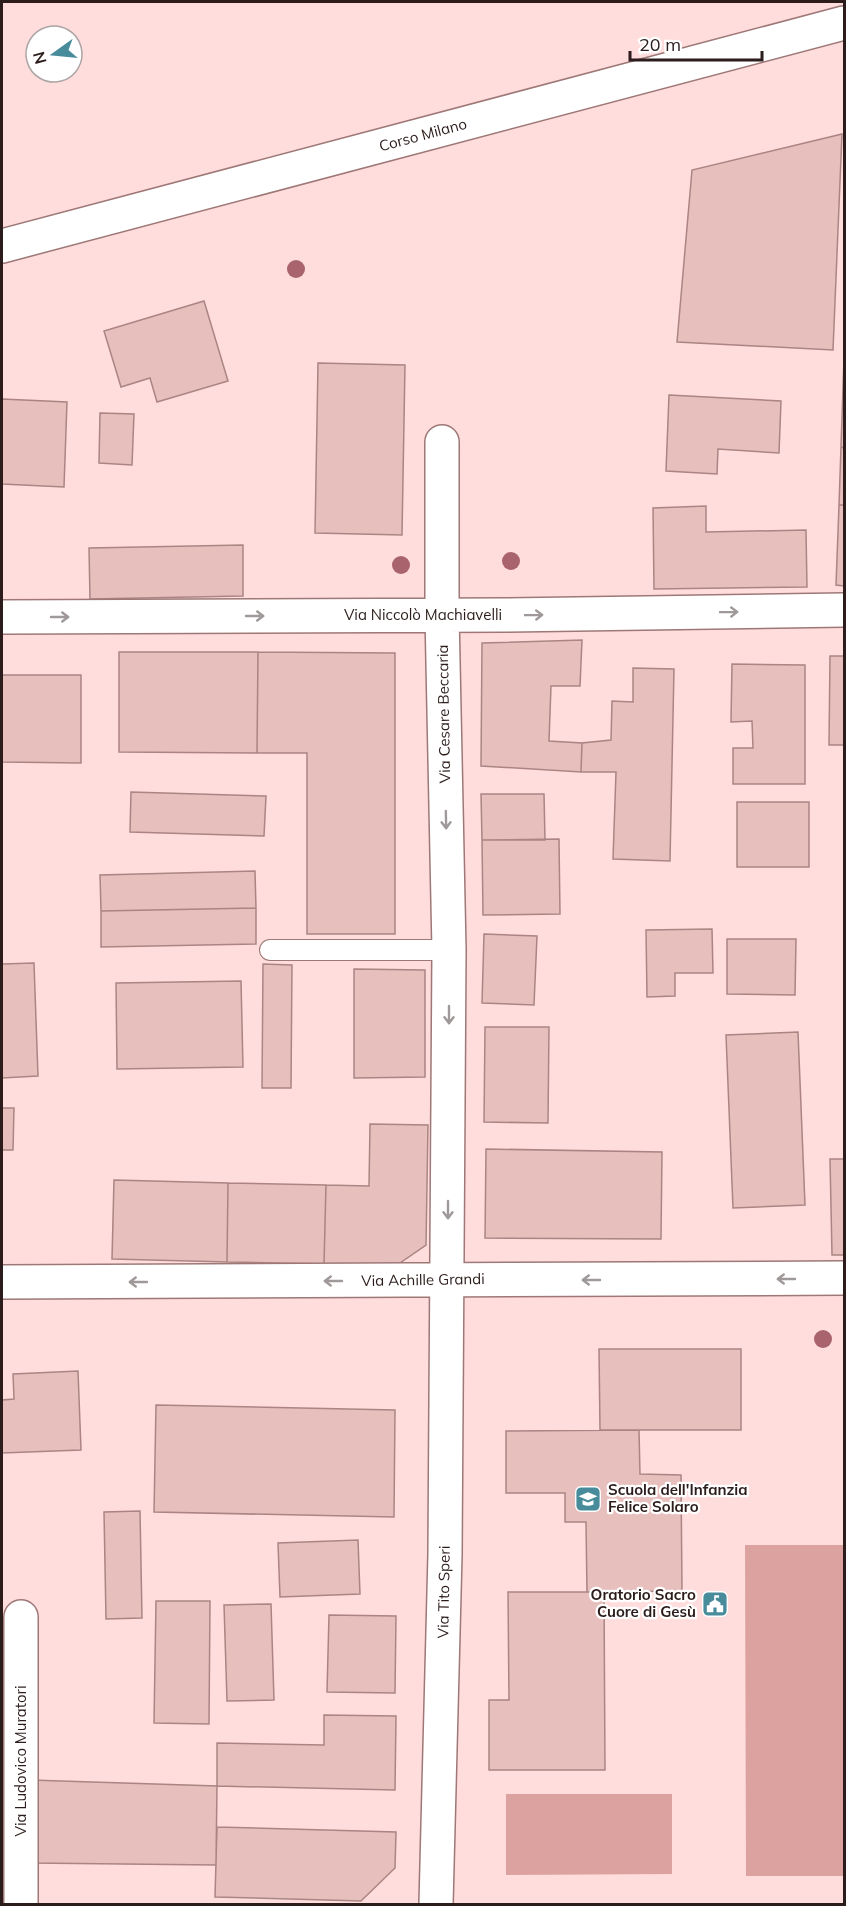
<svg xmlns="http://www.w3.org/2000/svg" width="846" height="1906" viewBox="0 0 846 1906" font-family="Mulish,sans-serif">
  <style>
    .green { fill: #dca2a0 }
    .building { fill: #e7bfbd; stroke: #aa8583; stroke-width: 1.5 }
    .lines { fill: none; stroke-linecap: round; stroke-linejoin: round }
    .lane-casing { stroke: #9d7877; stroke-width: 22 }
    .street-casing { stroke: #9d7877; stroke-width: 36 }
    .secondary-casing { stroke: #9d7877; stroke-width: 36 }
    .lane { stroke: #fff; stroke-width: 20 }
    .street { stroke: #fff; stroke-width: 33 }
    .secondary { stroke: #fff; stroke-width: 33 }
    .tree { fill: #a9636c }
    .oneway { stroke: #a09999 }
    .labels { text-anchor: middle; stroke-width: 4.5; stroke-linejoin: round; paint-order: stroke }
    .street-label { font-size: 15px; fill: #2c1d1c; stroke: #fff }
    .poi-label { font-size: 15px; font-weight: bold; fill: #2c1d1c; stroke: #fff; text-anchor: start }
  </style>
  <rect width="100%" height="100%" fill="#ffdddc"/>
  <path class="green" d="M 745,1545 L 844,1545 L 844,1876 L 746,1876 Z
    M 506,1794 L 672,1794 L 672,1874 L 506,1875 Z"/>
  <path class="building" d="M 842,134 L 833,350 L 677,342 L 692,170 Z
    M 204,301 L 228,381 L 157,402 L 150,378 L 121,387 L 104,331 Z
    M 844,358 L 844,448 L 841,447 Z
    M 318,363 L 405,365 L 402,535 L 315,533 Z
    M 669,395 L 781,401 L 779,453 L 718,449 L 717,474 L 666,471 Z
    M 2,399 L 67,402 L 64,487 L 2,484 Z
    M 100,413 L 134,414 L 132,465 L 99,463 Z
    M 841,447 L 844,448 L 844,505 L 839,505 Z
    M 839,505 L 844,505 L 844,586 L 836,585 Z
    M 706,506 L 706,532 L 806,530 L 807,587 L 654,589 L 653,508 Z
    M 243,545 L 243,596 L 90,599 L 89,548 Z
    M 582,640 L 580,686 L 551,686 L 549,741 L 582,743 L 581,772 L 481,766 L 482,643 Z
    M 119,652 L 258,652 L 257,753 L 119,752 Z
    M 258,652 L 395,653 L 395,934 L 307,934 L 307,753 L 257,753 Z
    M 830,656 L 844,656 L 844,745 L 829,745 Z
    M 732,664 L 805,665 L 805,784 L 733,784 L 733,748 L 753,748 L 752,721 L 731,722 Z
    M 633,668 L 674,669 L 670,861 L 613,859 L 616,772 L 581,772 L 582,743 L 611,740 L 612,701 L 633,702 Z
    M 2,675 L 81,675 L 81,763 L 2,762 Z
    M 131,792 L 266,796 L 264,836 L 130,832 Z
    M 481,794 L 544,794 L 545,840 L 482,840 Z
    M 737,802 L 809,802 L 809,867 L 737,867 Z
    M 559,839 L 560,914 L 483,915 L 482,840 Z
    M 255,871 L 256,908 L 101,911 L 100,875 Z
    M 256,908 L 256,944 L 101,947 L 101,911 Z
    M 712,929 L 713,973 L 675,973 L 675,996 L 647,997 L 646,930 Z
    M 484,934 L 537,936 L 534,1005 L 482,1003 Z
    M 727,939 L 796,939 L 795,995 L 727,994 Z
    M 34,963 L 38,1076 L 2,1078 L 2,964 Z
    M 263,964 L 292,965 L 291,1088 L 262,1088 Z
    M 354,969 L 425,970 L 425,1077 L 354,1078 Z
    M 241,981 L 243,1067 L 117,1069 L 116,983 Z
    M 485,1027 L 549,1027 L 548,1123 L 484,1122 Z
    M 798,1032 L 805,1205 L 733,1208 L 726,1035 Z
    M 2,1108 L 14,1108 L 13,1150 L 2,1150 Z
    M 370,1124 L 428,1125 L 426,1245 L 397,1265 L 324,1264 L 326,1185 L 369,1186 Z
    M 486,1149 L 662,1152 L 661,1239 L 485,1238 Z
    M 830,1159 L 844,1159 L 844,1255 L 832,1255 Z
    M 114,1180 L 228,1183 L 227,1262 L 112,1259 Z
    M 228,1183 L 326,1185 L 324,1264 L 227,1262 Z
    M 599,1349 L 741,1349 L 741,1430 L 600,1430 Z
    M 78,1371 L 81,1450 L 2,1453 L 2,1400 L 14,1399 L 13,1374 Z
    M 156,1405 L 395,1410 L 394,1517 L 154,1512 Z
    M 639,1430 L 640,1474 L 681,1475 L 682,1591 L 587,1592 L 586,1522 L 565,1522 L 565,1493 L 506,1493 L 506,1431 Z
    M 140,1511 L 142,1618 L 106,1619 L 104,1512 Z
    M 358,1540 L 360,1594 L 280,1597 L 278,1543 Z
    M 508,1592 L 604,1592 L 605,1770 L 489,1770 L 489,1700 L 509,1700 Z
    M 156,1601 L 210,1601 L 209,1724 L 154,1723 Z
    M 271,1604 L 274,1700 L 227,1701 L 224,1605 Z
    M 329,1615 L 396,1616 L 395,1693 L 327,1692 Z
    M 324,1715 L 396,1716 L 395,1790 L 217,1786 L 217,1743 L 324,1745 Z
    M 30,1780 L 217,1786 L 216,1865 L 30,1863 Z
    M 217,1827 L 396,1832 L 395,1868 L 361,1901 L 215,1897 Z"/>
  <g class="lines">
    <defs>
      <path id="lane" d="M 270,950 L 449,950"/>
      <path id="street" d="M 2,617 L 506,615 L 844,610
        M 2,1282 L 844,1278
        M 21,1904 L 21,1617
        M 436,1904 L 445,1554 L 449,950 L 442,614 L 442,442"/>
      <path id="secondary" d="M 2,246 L 844,23"/>
    </defs>
    <use href="#lane" class="lane-casing"/>
    <use href="#street" class="street-casing"/>
    <use href="#secondary" class="secondary-casing"/>
    <use href="#lane" class="lane"/>
    <use href="#street" class="street"/>
    <use href="#secondary" class="secondary"/>
  </g>
  <g class="tree">
    <circle cx="296" cy="269" r="9"/>
    <circle cx="511" cy="561" r="9"/>
    <circle cx="401" cy="565" r="9"/>
    <circle cx="823" cy="1339" r="9"/>
  </g>
  <defs><path id="oneway-shaft" d="M-6 0H5M1.5-3L5.5 0L1.5 3" fill="none" stroke-width="1.6" stroke-linecap="round" stroke-linejoin="round" transform="scale(1.5)"/></defs>
  <g class="oneway">
    <use href="#oneway-shaft" transform="translate(729 612) rotate(-1)"/>
    <use href="#oneway-shaft" transform="translate(534 615) rotate(-1)"/>
    <use href="#oneway-shaft" transform="translate(255 616)"/>
    <use href="#oneway-shaft" transform="translate(60 617)"/>
    <use href="#oneway-shaft" transform="translate(446 820) rotate(89)"/>
    <use href="#oneway-shaft" transform="translate(449 1015) rotate(90)"/>
    <use href="#oneway-shaft" transform="translate(448 1210) rotate(90)"/>
    <use href="#oneway-shaft" transform="translate(786 1279) rotate(180)"/>
    <use href="#oneway-shaft" transform="translate(591 1280) rotate(180)"/>
    <use href="#oneway-shaft" transform="translate(333 1281) rotate(180)"/>
    <use href="#oneway-shaft" transform="translate(138 1282) rotate(180)"/>
  </g>
  <defs>
    <symbol id="school-square" viewBox="-11 -11 22 22"><rect x="-9" y="-9" width="18" height="18" rx="4" fill="#488b9b" stroke="#fff"/><path d="M0-5L7-2L0 1L-7-2ZM-4 1L0 2.5L4 1V4Q0 6-4 4Z" fill="#fff"/></symbol>
    <symbol id="civic-square" viewBox="-11 -11 22 22"><rect x="-9" y="-9" width="18" height="18" rx="4" fill="#488b9b" stroke="#fff"/><path d="M-.6-6.5H3V-4.5H.6V-3L4-1V1h2V6H-6V1h2V-1L-.6-3ZM-1.2 2.5V6h2.4V2.5Z" fill="#fff"/></symbol>
  </defs>
  <g fill-rule="evenodd">
    <use href="#school-square" x="573" y="1484" width="30" height="30"/>
    <use href="#civic-square" x="700" y="1589" width="30" height="30"/>
  </g>
  <g class="labels">
    <g class="street-label">
      <text transform="translate(423 135) rotate(-15)" y="5">Corso Milano</text>
      <text x="423" y="620">Via Niccolò Machiavelli</text>
      <text transform="translate(444 714) rotate(-91)" y="5">Via Cesare Beccaria</text>
      <text transform="translate(423 1280) rotate(-1)" y="5">Via Achille Grandi</text>
      <text transform="translate(444 1592) rotate(-89)" y="5">Via Tito Speri</text>
      <text transform="translate(21 1761) rotate(-90)" y="5">Via Ludovico Muratori</text>
    </g>
    <g class="poi-label">
      <text x="608" y="1495">Scuola dell'Infanzia<tspan x="608" dy="17">Felice Solaro</tspan></text>
      <text x="696" y="1600" text-anchor="end">Oratorio Sacro<tspan x="696" dy="17">Cuore di Gesù</tspan></text>
    </g>
  </g>
  <rect width="846" height="1906" fill="none" stroke="#2c1d1c" stroke-width="6"/>
  <g transform="translate(54 54) rotate(255)"><circle r="28" fill="#ffffff" stroke="#aba5a4" stroke-width="1.5"/>
  <path d="M0-4.5L10 22L0 15L-10 22Z" fill="#488b9b"/>
  <text y="-9" font-size="16" font-weight="bold" text-anchor="middle" fill="#2c1d1c">N</text>
  </g>
  <path d="M630 51v9h132v-9" fill="none" stroke="#2c1d1c" stroke-width="3"/>
  <text x="639" y="51" font-size="18" fill="#2c1d1c" stroke="#ffffff" stroke-width="4.5" paint-order="stroke">20 m</text>
</svg>
